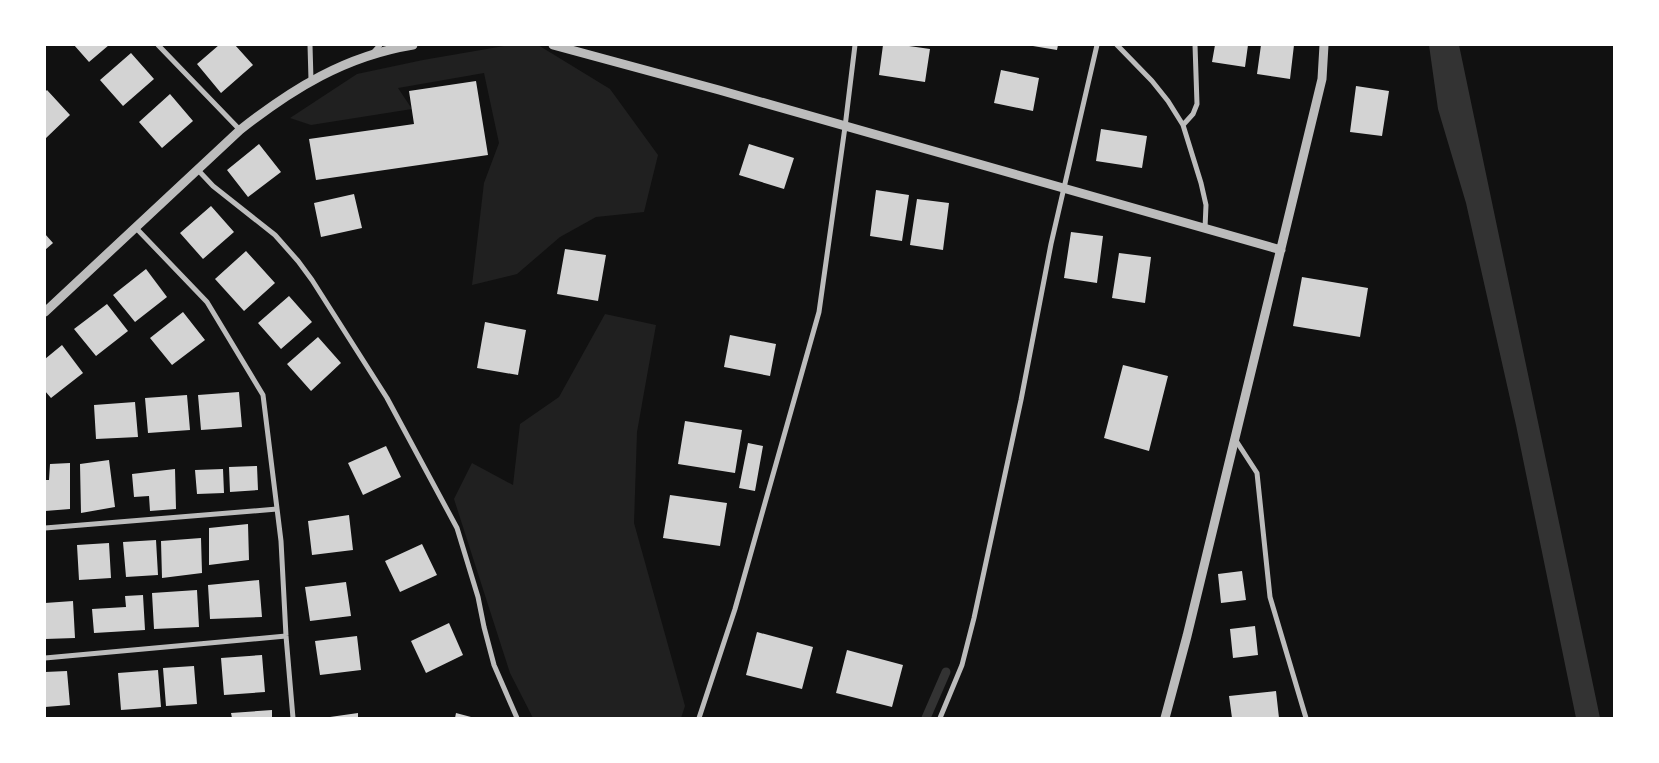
<svg xmlns="http://www.w3.org/2000/svg" width="1659" height="763" viewBox="0 0 1659 763" font-family="Merriweather,serif">
  <style>
    .green { fill: #202020 }
    .water { fill: #333 }
    .lines { fill: none; stroke-linecap: round; stroke-linejoin: round }
    .stream { stroke: #333; stroke-width: 9 }
    .building { fill: #d3d3d3 }
    .minor { stroke: #bcbcbc; stroke-width: 5 }
    .tertiary { stroke: #bcbcbc; stroke-width: 9 }
  </style>
  <rect width="100%" height="100%" fill="#111"/>
  <path class="green" d="M 510,45 L 538,45 L 610,89 L 658,155 L 644,212 L 596,217 L 560,237 L 517,274 L 472,285 L 484,183 L 499,143 L 484,73 L 398,88 L 412,109 L 311,125 L 290,118 L 357,74 L 423,60 Z
    M 605,314 L 656,325 L 637,432 L 634,523 L 685,706 L 681,718 L 533,718 L 510,673 L 454,499 L 472,463 L 513,485 L 520,424 L 559,397 Z"/>
  <path class="water" d="M 1429,45 L 1459,45 L 1600,718 L 1576,718 L 1516,425 L 1466,203 L 1438,109 Z"/>
  <g class="lines">
    <path class="stream" d="M 926,718 L 946,672"/>
  </g>
  <path class="building" d="M 74,45 L 109,45 L 89,62 Z
    M 219,45 L 235,45 L 253,65 L 221,93 L 197,64 Z
    M 883,45 L 902,45 L 930,49 L 925,82 L 879,75 Z
    M 1027,45 L 1058,45 L 1057,50 Z
    M 1215,45 L 1248,45 L 1245,67 L 1212,62 Z
    M 1261,45 L 1294,45 L 1290,79 L 1257,74 Z
    M 131,53 L 154,79 L 123,106 L 100,80 Z
    M 1001,70 L 1039,78 L 1033,111 L 994,103 Z
    M 476,81 L 488,155 L 316,180 L 309,139 L 414,124 L 409,91 Z
    M 1356,86 L 1389,91 L 1382,136 L 1350,132 Z
    M 47,90 L 70,115 L 45,139 L 45,92 Z
    M 170,94 L 193,121 L 162,148 L 139,122 Z
    M 1101,129 L 1147,136 L 1142,168 L 1096,161 Z
    M 259,144 L 281,172 L 248,197 L 227,170 Z
    M 749,144 L 794,158 L 784,189 L 739,175 Z
    M 876,190 L 909,195 L 902,241 L 870,236 Z
    M 354,194 L 362,228 L 321,237 L 314,203 Z
    M 917,199 L 949,203 L 943,250 L 910,245 Z
    M 211,206 L 234,232 L 203,259 L 180,233 Z
    M 1071,232 L 1103,236 L 1097,283 L 1064,278 Z
    M 45,234 L 53,243 L 45,250 Z
    M 565,249 L 606,255 L 598,301 L 557,294 Z
    M 246,251 L 275,283 L 244,311 L 215,279 Z
    M 1119,253 L 1151,257 L 1145,303 L 1112,298 Z
    M 146,269 L 167,297 L 135,322 L 113,295 Z
    M 1302,277 L 1368,288 L 1360,337 L 1293,326 Z
    M 289,296 L 312,322 L 281,349 L 258,323 Z
    M 107,304 L 128,331 L 96,356 L 74,329 Z
    M 183,312 L 205,340 L 172,365 L 150,338 Z
    M 485,322 L 526,330 L 518,375 L 477,368 Z
    M 730,335 L 776,344 L 770,376 L 724,367 Z
    M 318,337 L 341,363 L 311,391 L 287,364 Z
    M 62,345 L 83,373 L 51,398 L 45,391 L 45,359 Z
    M 1123,365 L 1168,376 L 1149,451 L 1104,438 Z
    M 239,392 L 242,427 L 201,430 L 198,395 Z
    M 187,395 L 190,430 L 148,433 L 145,398 Z
    M 135,402 L 138,437 L 96,439 L 94,405 Z
    M 685,421 L 742,430 L 735,473 L 678,464 Z
    M 748,443 L 763,446 L 755,491 L 739,488 Z
    M 386,446 L 401,477 L 363,495 L 348,463 Z
    M 109,460 L 115,507 L 81,513 L 80,464 Z
    M 70,463 L 70,509 L 45,511 L 45,480 L 49,480 L 50,464 Z
    M 257,466 L 258,490 L 230,492 L 229,467 Z
    M 175,469 L 176,509 L 150,511 L 149,496 L 134,497 L 132,474 Z
    M 223,469 L 224,493 L 197,494 L 195,470 Z
    M 670,495 L 727,503 L 720,546 L 663,538 Z
    M 349,515 L 353,550 L 312,555 L 308,521 Z
    M 248,524 L 249,560 L 209,565 L 209,528 Z
    M 201,538 L 202,573 L 162,578 L 161,541 Z
    M 156,540 L 158,575 L 126,577 L 123,542 Z
    M 109,543 L 111,578 L 79,580 L 77,545 Z
    M 422,544 L 437,575 L 400,592 L 385,561 Z
    M 1242,571 L 1246,600 L 1221,603 L 1218,574 Z
    M 259,580 L 262,617 L 210,619 L 208,585 Z
    M 346,582 L 351,616 L 310,621 L 305,587 Z
    M 197,590 L 199,627 L 154,629 L 152,593 Z
    M 143,595 L 145,630 L 94,633 L 92,609 L 126,607 L 125,596 Z
    M 73,601 L 75,638 L 45,639 L 45,603 Z
    M 449,623 L 463,655 L 426,673 L 411,641 Z
    M 1255,626 L 1258,655 L 1233,658 L 1230,629 Z
    M 757,632 L 813,647 L 802,689 L 746,675 Z
    M 357,636 L 361,670 L 320,675 L 315,641 Z
    M 847,650 L 903,665 L 892,707 L 836,693 Z
    M 262,655 L 265,692 L 224,695 L 221,658 Z
    M 194,666 L 197,704 L 166,706 L 163,668 Z
    M 158,670 L 161,707 L 121,710 L 118,673 Z
    M 67,671 L 70,705 L 45,707 L 45,672 Z
    M 1276,691 L 1279,718 L 1232,718 L 1229,696 Z
    M 272,710 L 272,718 L 232,718 L 231,713 Z
    M 358,713 L 358,718 L 330,718 L 330,717 Z
    M 456,713 L 471,717 L 471,718 L 455,718 Z"/>
  <g class="lines">
    <path class="minor" d="M 158,45 L 240,130
      M 310,45 L 311,80
      M 1117,45 L 1152,81 L 1168,101 L 1183,125 L 1201,183 L 1206,205 L 1205,228
      M 372,54 L 380,45
      M 1183,125 L 1193,114 L 1197,104 L 1195,45
      M 197,169 L 213,186 L 275,235 L 298,261 L 312,280 L 387,398 L 457,528 L 478,597 L 484,627 L 494,665 L 517,718
      M 136,228 L 207,302 L 263,395 L 281,541 L 286,636 L 293,718
      M 1235,439 L 1257,473 L 1270,597 L 1306,718
      M 45,528 L 277,509
      M 45,658 L 286,636
      M 699,718 L 735,609 L 819,312 L 845,127 L 855,45
      M 940,718 L 962,665 L 974,618 L 1021,400 L 1051,244 L 1097,45"/>
    <path class="tertiary" d="M 553,45 L 719,90 L 1281,250
      M 45,312 L 240,130 C 292,89 345,56 413,45
      M 1165,718 L 1187,636 L 1322,79 L 1324,45"/>
  </g>
  <rect width="1659" height="763" fill="none" stroke="#ffffff" stroke-width="92"/>
</svg>
